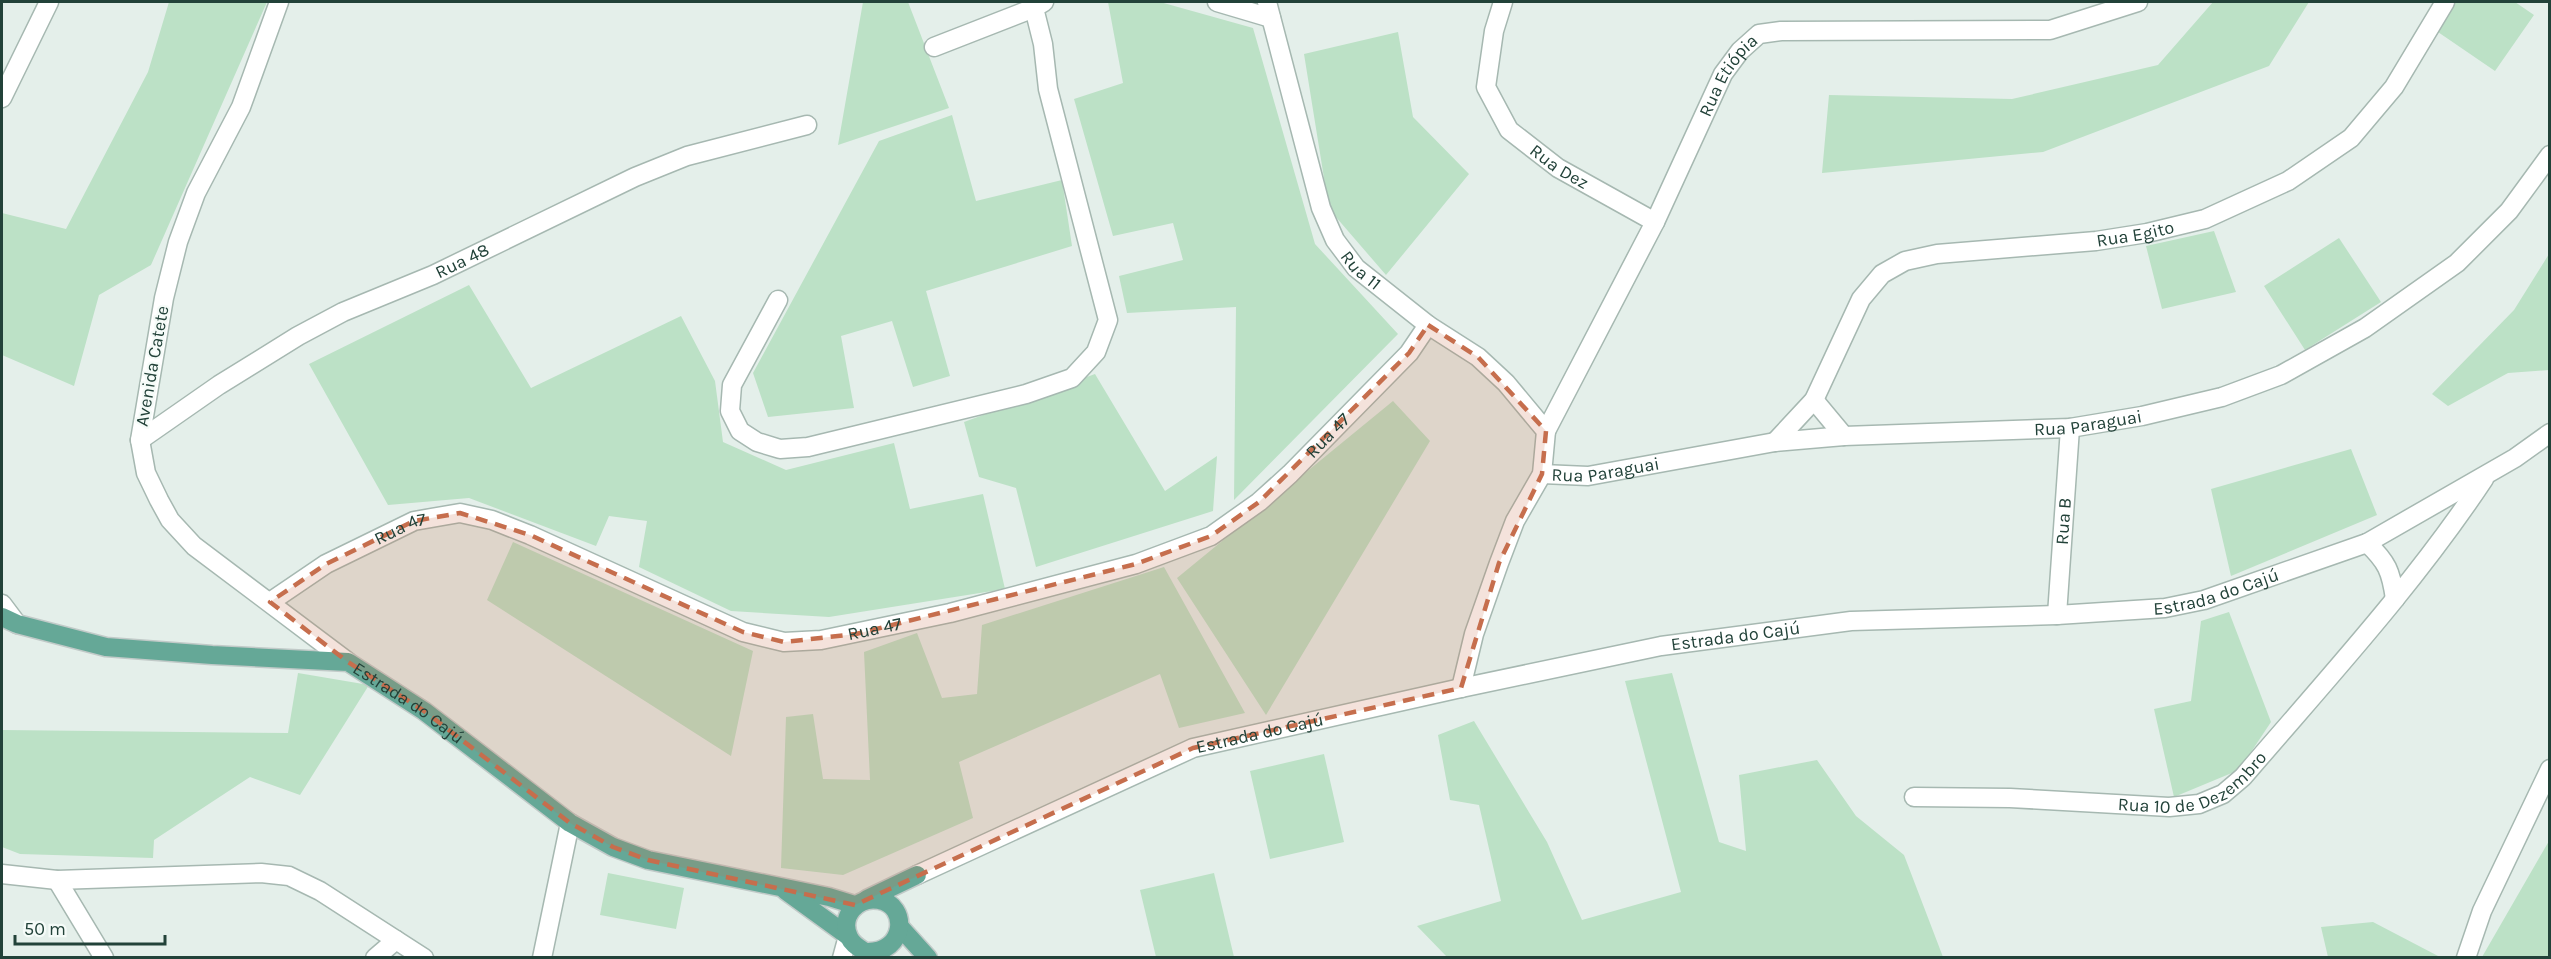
<svg xmlns="http://www.w3.org/2000/svg" width="2551" height="959" viewBox="0 0 2551 959" font-family="Karla,sans-serif">
  <style>
    .green { fill: #bce1c6 }
    .lines { fill: none; stroke-linecap: round; stroke-linejoin: round }
    .minor-casing { stroke: #a6b8b1; stroke-width: 21 }
    .major-casing { stroke: #c1cac8; stroke-width: 21 }
    .minor { stroke: #fff; stroke-width: 18 }
    .major { stroke: #65a897; stroke-width: 18 }
    .marked { fill: #c66e4d; fill-opacity: 0.2; stroke: #c66e4d; stroke-width: 4.5; stroke-dasharray: 12 8; stroke-linejoin: round }
    .labels { text-anchor: middle; stroke-width: 4.5; stroke-linejoin: round; paint-order: stroke }
    .street-label { font-size: 18px; fill: #224239; stroke: #f5fbf8 }
  </style>
  <rect width="100%" height="100%" fill="#e4efea"/>
  <path class="green" d="M 169,2 L 267,2 L 151,265 L 99,295 L 74,386 L 2,355 L 2,213 L 66,229 L 148,72 Z
    M 863,2 L 908,2 L 949,108 L 838,145 Z
    M 1108,2 L 1160,2 L 1253,28 L 1315,244 L 1398,334 L 1234,500 L 1236,307 L 1127,313 L 1119,276 L 1183,260 L 1173,223 L 1113,236 L 1074,99 L 1123,83 Z
    M 2213,2 L 2309,2 L 2269,66 L 2043,152 L 1822,173 L 1829,95 L 2012,99 L 2158,65 Z
    M 2455,2 L 2515,2 L 2534,15 L 2495,71 L 2435,30 Z
    M 1398,32 L 1413,117 L 1469,174 L 1386,275 L 1329,209 L 1304,54 Z
    M 952,115 L 976,201 L 1062,180 L 1072,246 L 926,291 L 950,376 L 913,387 L 892,321 L 841,336 L 854,408 L 768,417 L 753,373 L 879,141 Z
    M 2214,231 L 2236,292 L 2162,309 L 2146,246 Z
    M 2339,238 L 2381,302 L 2305,350 L 2264,286 Z
    M 2549,254 L 2549,370 L 2508,373 L 2448,406 L 2432,394 L 2514,310 Z
    M 469,285 L 531,388 L 681,316 L 715,381 L 723,442 L 786,470 L 894,443 L 910,509 L 983,494 L 1005,589 L 829,617 L 731,611 L 639,567 L 647,521 L 609,516 L 596,546 L 469,498 L 388,505 L 309,364 Z
    M 1095,374 L 1165,491 L 1217,456 L 1213,511 L 1036,567 L 1016,488 L 979,477 L 964,422 Z
    M 1393,401 L 1430,441 L 1266,715 L 1177,578 Z
    M 2351,449 L 2377,515 L 2231,576 L 2211,489 Z
    M 513,542 L 753,651 L 731,756 L 487,600 Z
    M 1164,567 L 1245,713 L 1179,728 L 1160,674 L 959,762 L 973,818 L 843,875 L 781,868 L 786,717 L 813,714 L 823,779 L 870,780 L 864,652 L 917,633 L 942,698 L 977,694 L 982,625 Z
    M 2229,612 L 2271,722 L 2239,770 L 2174,797 L 2154,709 L 2191,701 L 2201,621 Z
    M 298,673 L 369,685 L 300,795 L 250,777 L 154,840 L 153,858 L 20,854 L 2,847 L 2,730 L 288,733 Z
    M 1672,673 L 1719,842 L 1746,851 L 1739,775 L 1817,760 L 1856,816 L 1904,855 L 1943,957 L 1447,957 L 1417,926 L 1501,901 L 1479,805 L 1450,800 L 1438,735 L 1474,721 L 1547,842 L 1582,920 L 1681,892 L 1625,681 Z
    M 1324,754 L 1344,842 L 1270,859 L 1250,771 Z
    M 2549,841 L 2549,957 L 2482,957 Z
    M 608,873 L 684,888 L 676,929 L 600,915 Z
    M 1214,873 L 1234,957 L 1156,957 L 1140,890 Z
    M 2373,922 L 2440,957 L 2328,957 L 2321,927 Z"/>
  <g class="lines">
    <defs>
      <g id="minor">
        <path d="M 279,2 L 241,107 L 196,193 L 178,242 L 164,298 L 140,440 L 146,473 L 159,500 L 170,520 L 194,546 L 348,662"/>
        <path d="M 1217,2 L 1271,18"/>
        <path id="s1" d="M 1267,2 L 1321,208 L 1335,240 L 1356,268 L 1428,325 L 1478,357 L 1506,383 L 1546,431 L 1542,474 L 1515,521 L 1499,563 L 1474,634 L 1461,688"/>
        <path id="s2" d="M 1503,2 L 1494,31 L 1486,87 L 1509,130 L 1558,168 L 1655,222"/>
        <path d="M 934,47 L 1034,8"/>
        <path d="M 2,98 L 49,2"/>
        <path d="M 778,300 L 732,385 L 730,411 L 740,431 L 757,442 L 780,449 L 808,447 L 1026,394 L 1072,378 L 1096,352 L 1108,320 L 1048,89 L 1043,44 L 1034,8 L 1044,2"/>
        <path d="M 1814,400 L 1844,436"/>
        <path id="s3" d="M 1546,431 L 1655,222 L 1723,74 L 1740,51 L 1759,34 L 1781,31 L 2050,30 L 2138,2"/>
        <path id="s4" d="M 140,440 L 219,385 L 298,336 L 343,312 L 433,275 L 635,177 L 687,156 L 807,125"/>
        <path id="s5" d="M 1775,442 L 1814,400 L 1861,299 L 1882,274 L 1905,261 L 1937,254 L 2096,241 L 2147,233 L 2205,219 L 2288,181 L 2351,138 L 2394,87 L 2445,2"/>
        <path id="s6" d="M 1542,474 L 1588,476 L 1775,442 L 1844,436 L 2070,428 L 2142,416 L 2222,397 L 2281,375 L 2365,328 L 2457,263 L 2509,211 L 2550,155"/>
        <path d="M 2367,543 C 2387,562 2391,571 2395,599"/>
        <path id="s7" d="M 270,602 L 326,564 L 414,521 L 460,513 L 492,520 L 530,535 L 743,632 L 784,642 L 821,640 L 950,613 L 1136,564 L 1211,536 L 1259,502 L 1290,474 L 1409,353 L 1428,325"/>
        <path d="M 2,604 L 17,624"/>
        <path id="s8" d="M 2057,615 L 2070,428"/>
        <path id="s9" d="M 1914,797 L 2010,798 L 2169,807 L 2199,804 L 2223,794 L 2243,777 C 2326,680 2413,586 2484,479"/>
        <path d="M 2,874 L 57,880 L 261,873 L 289,876 L 320,891 L 424,958"/>
        <path id="s10" d="M 917,875 L 1193,748 L 1461,688 L 1661,646 L 1851,621 L 2057,615 L 2165,608 L 2204,600 L 2367,543 L 2515,458 L 2550,433"/>
        <path d="M 57,880 L 104,958"/>
        <path d="M 375,958 L 396,940"/>
        <path d="M 542,958 L 570,823"/>
        <path d="M 842,958 L 848,936"/>
        <path d="M 2466,958 L 2482,911 L 2550,769"/>
      </g>
      <g id="major">
        <path id="s11" d="M 2,617 L 17,624 L 106,647 L 212,655 L 348,662 L 424,711 L 570,823 L 613,847 L 648,860 L 829,897 L 855,905"/>
        <path d="M 786,891 L 848,936"/>
        <path d="M 867,899 L 917,875"/>
        <path d="M 900,927 L 928,958"/>
        <path d="M 867,952 C 906,953 909,905 879,900 C 858,896 839,916 849,937 C 853,947 865,950 872,958"/>
      </g>
    </defs>
    <use href="#minor" class="minor-casing"/>
    <use href="#major" class="major-casing"/>
    <use href="#minor" class="minor"/>
    <use href="#major" class="major"/>
  </g>
  <path class="marked" d="M 1428,325 L 1478,357 L 1546,431 L 1542,474 L 1499,563 L 1461,688 L 1193,748 L 855,905 L 648,860 L 613,847 L 570,823 L 424,711 L 348,662 L 270,602 L 326,564 L 414,521 L 460,513 L 530,535 L 743,632 L 784,642 L 856,634 L 1136,564 L 1211,536 L 1259,502 L 1409,353 Z"/>
  <g class="labels">
    <g class="street-label">
      <text dy="6" stroke="none"><textPath href="#s3" startOffset="400">Rua Etiópia</textPath></text>
      <text dy="6" stroke="none"><textPath href="#s2" startOffset="198">Rua Dez</textPath></text>
      <text dy="6" stroke="none"><textPath href="#s5" startOffset="460">Rua Egito</textPath></text>
      <text dy="6" stroke="none"><textPath href="#s4" startOffset="370">Rua 48</textPath></text>
      <text dy="6" stroke="none"><textPath href="#s1" startOffset="288">Rua 11</textPath></text>
      <text transform="translate(152 366) rotate(-80)" y="6">Avenida Catete</text>
      <text dy="6" stroke="none"><textPath href="#s6" startOffset="550">Rua Paraguai</textPath></text>
      <text dy="6" stroke="none"><textPath href="#s7" startOffset="1158">Rua 47</textPath></text>
      <text dy="6" stroke="none"><textPath href="#s6" startOffset="64">Rua Paraguai</textPath></text>
      <text dy="6" stroke="none"><textPath href="#s8" startOffset="94">Rua B</textPath></text>
      <text dy="6" stroke="none"><textPath href="#s7" startOffset="150">Rua 47</textPath></text>
      <text dy="6" stroke="none"><textPath href="#s10" startOffset="1342">Estrada do Cajú</textPath></text>
      <text dy="6" stroke="none"><textPath href="#s7" startOffset="654">Rua 47</textPath></text>
      <text dy="6" stroke="none"><textPath href="#s10" startOffset="858">Estrada do Cajú</textPath></text>
      <text dy="6" stroke="none"><textPath href="#s11" startOffset="424">Estrada do Cajú</textPath></text>
      <text dy="6" stroke="none"><textPath href="#s10" startOffset="372">Estrada do Cajú</textPath></text>
      <text dy="6" stroke="none"><textPath href="#s9" startOffset="286">Rua 10 de Dezembro</textPath></text>
    </g>
  </g>
  <rect width="2551" height="959" fill="none" stroke="#224239" stroke-width="6"/>
  <path d="M15 935v9h150v-9" fill="none" stroke="#224239" stroke-width="3"/>
  <text x="24" y="935" font-size="18" fill="#224239" stroke="#f5fbf8" stroke-width="4.5" paint-order="stroke">50 m</text>
</svg>
